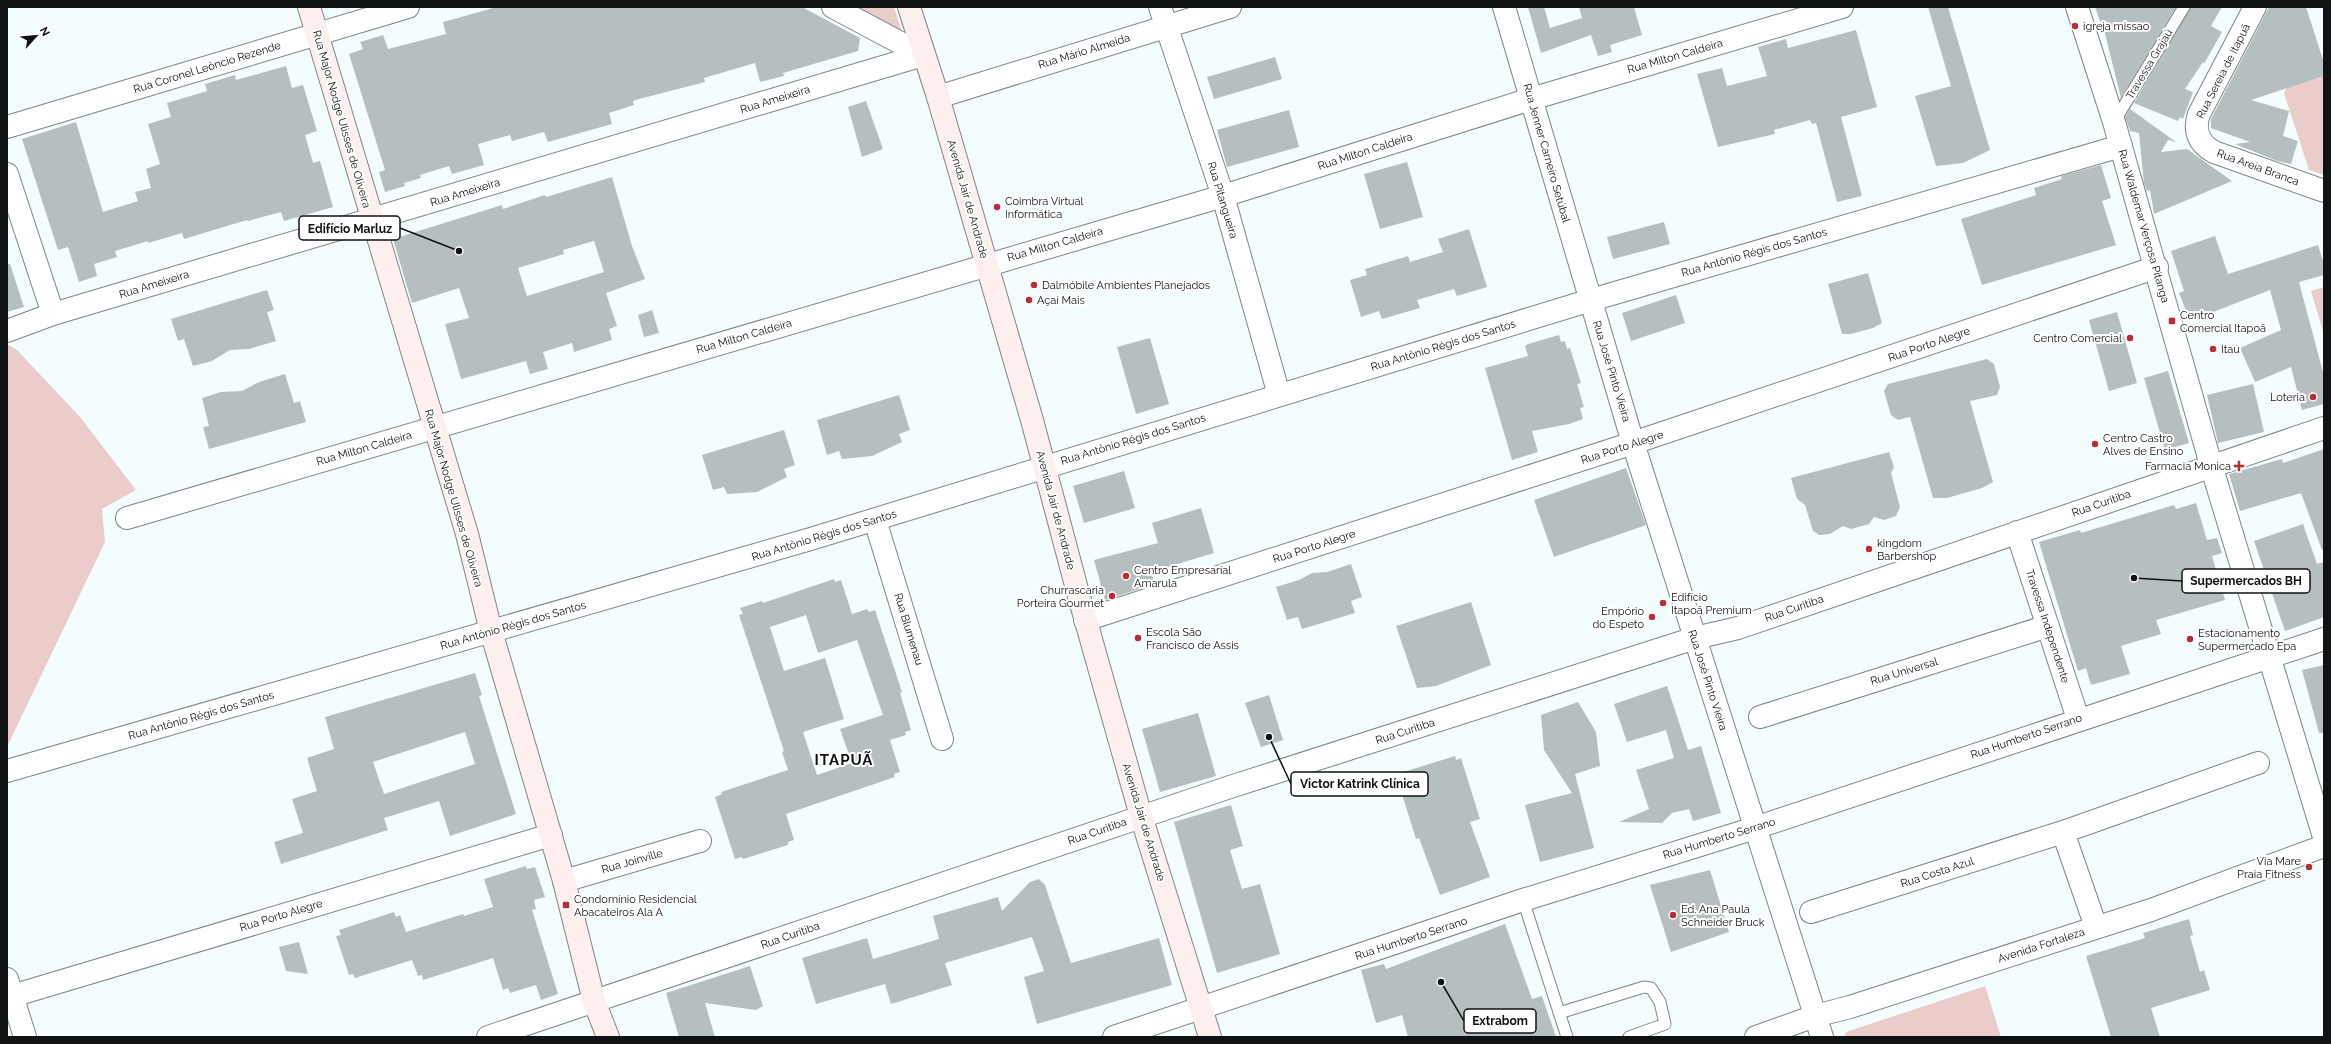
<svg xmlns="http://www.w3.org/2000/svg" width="2331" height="1044" viewBox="0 0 2331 1044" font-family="Raleway,sans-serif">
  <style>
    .green { fill: #eaccca }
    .building { fill: #b6bfbf; fill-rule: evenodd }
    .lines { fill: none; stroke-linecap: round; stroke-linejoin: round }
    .service-casing { stroke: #7d8585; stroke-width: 13 }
    .minor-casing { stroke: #7d8585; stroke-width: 24 }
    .tertiary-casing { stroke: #7d8585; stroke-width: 24 }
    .secondary-casing { stroke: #7d8585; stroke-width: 24 }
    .service { stroke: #fff; stroke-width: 11 }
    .minor { stroke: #fff; stroke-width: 22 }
    .tertiary { stroke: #fff; stroke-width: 22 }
    .secondary { stroke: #fdefee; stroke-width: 22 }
    .poi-dot { fill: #bb2b37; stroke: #fff; stroke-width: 1.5 }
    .labels { text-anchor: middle; stroke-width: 4; stroke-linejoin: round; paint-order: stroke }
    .poi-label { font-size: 11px; fill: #0f1212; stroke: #fff; text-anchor: start }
    .street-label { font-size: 11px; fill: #0f1212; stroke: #fff }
    .district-label { font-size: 15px; font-weight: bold; letter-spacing: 1px; fill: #0f1212; stroke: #fff }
    .leader { fill: none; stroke: #0f1212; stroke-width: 1.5 }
    .callout-dot { fill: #0f1212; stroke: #fff; stroke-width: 1.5 }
    .callout { fill: #fff; stroke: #0f1212; stroke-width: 1.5 }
    .callout-label { font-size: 12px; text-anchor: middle; font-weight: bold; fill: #0f1212 }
  </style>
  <rect width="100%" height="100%" fill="#f4fdfd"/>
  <path class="green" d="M 857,7 L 894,7 L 902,32 Z
    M 2324,76 L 2324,175 L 2309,170 L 2284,93 L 2286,88 Z
    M 2324,287 L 2324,335 L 2311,291 Z
    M 7,344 L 17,350 L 80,417 L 136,490 L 102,509 L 105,542 L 7,747 Z
    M 1985,986 L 2001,1037 L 1844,1037 L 1846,1032 Z"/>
  <path class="building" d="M 497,7 L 802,7 L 860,38 L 858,51 L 783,73 L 784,76 L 760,82 L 755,63 L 704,78 L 705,82 L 639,99 L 633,101 L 634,105 L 609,113 L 612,124 L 548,142 L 544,132 L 512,141 L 510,135 L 478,144 L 484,165 L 452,174 L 449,166 L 420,175 L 421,178 L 404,183 L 405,186 L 385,192 L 379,172 L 385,170 L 349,54 L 363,49 L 360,42 L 383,35 L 388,49 L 446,34 L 443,22 Z
    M 1528,7 L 1544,7 L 1550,28 L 1582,18 L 1579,7 L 1634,7 L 1642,35 L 1610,45 L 1612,52 L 1598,56 L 1591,35 L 1541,53 Z
    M 1928,7 L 1948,7 L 1990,150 L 1963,163 L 1936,166 L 1915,96 L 1951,86 Z
    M 2095,7 L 2176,7 L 2121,98 L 2103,26 L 2102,27 Z
    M 2191,7 L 2222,7 L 2211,26 L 2222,32 L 2204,64 L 2203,62 L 2185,89 L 2193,92 L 2183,119 L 2180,117 L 2178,121 L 2134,103 Z
    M 2269,7 L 2306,7 L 2324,63 L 2324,76 L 2251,100 L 2289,111 L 2283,136 L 2298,141 L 2291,164 L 2277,161 L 2235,144 L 2250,142 L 2211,128 L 2211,119 Z
    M 1856,30 L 1877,107 L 1841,117 L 1862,196 L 1837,202 L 1816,123 L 1812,124 L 1810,120 L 1774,130 L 1775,134 L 1718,147 L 1697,74 L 1722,68 L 1727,86 L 1767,76 L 1758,47 L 1786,39 L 1788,48 Z
    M 1275,57 L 1282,79 L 1214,99 L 1207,77 Z
    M 286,66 L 292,88 L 303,85 L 317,131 L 305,135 L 313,163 L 320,161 L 333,207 L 284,221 L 281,212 L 248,221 L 247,220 L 184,239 L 182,233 L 148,243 L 148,241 L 115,251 L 117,257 L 94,264 L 97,276 L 79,282 L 68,247 L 58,250 L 22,139 L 76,122 L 103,212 L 138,201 L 135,192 L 151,188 L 146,169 L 160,164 L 148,124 L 171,117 L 167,103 L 207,91 L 205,84 L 235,75 L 236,80 Z
    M 866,101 L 883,149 L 862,157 L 848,107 Z
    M 2130,109 L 2176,142 L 2168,140 L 2161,152 L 2187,149 L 2232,181 L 2154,214 L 2150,190 L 2147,191 L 2144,184 L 2139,133 L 2130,131 L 2125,117 Z
    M 1289,110 L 1299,147 L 1227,167 L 1217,130 Z
    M 1407,162 L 1423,217 L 1380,229 L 1364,174 Z
    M 2101,165 L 2111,198 L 2102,201 L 2116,245 L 1982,285 L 1961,219 L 2036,195 L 2034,188 L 2062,179 L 2061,176 Z
    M 612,177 L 632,246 L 645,279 L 606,293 L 617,326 L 609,329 L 612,340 L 574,352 L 572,343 L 543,352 L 548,369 L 530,374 L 526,361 L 461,379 L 445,324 L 469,318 L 459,288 L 412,303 L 393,239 L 502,205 L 503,209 L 545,195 L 546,197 ZM 594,241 L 604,272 L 527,296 L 518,268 L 564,254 L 563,250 Z
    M 1664,222 L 1670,244 L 1613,259 L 1607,237 Z
    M 1469,229 L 1487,287 L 1457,296 L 1454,289 L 1417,300 L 1420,308 L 1382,319 L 1379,311 L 1361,317 L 1350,280 L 1367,275 L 1365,269 L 1408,256 L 1410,262 L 1443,252 L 1438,239 Z
    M 2215,236 L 2228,274 L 2318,245 L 2324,264 L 2324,275 L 2299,282 L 2324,376 L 2324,404 L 2302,410 L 2291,367 L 2255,382 L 2240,348 L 2281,330 L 2270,290 L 2190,321 L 2179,293 L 2184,291 L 2171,251 Z
    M 7,264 L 10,264 L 24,307 L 7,312 Z
    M 1868,273 L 1882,323 L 1873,328 L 1851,334 L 1842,334 L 1828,284 Z
    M 267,290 L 274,310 L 267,312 L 276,341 L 249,349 L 230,350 L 212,361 L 193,366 L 184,339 L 178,341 L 171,319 Z
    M 1676,295 L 1685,323 L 1631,341 L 1622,313 Z
    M 652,310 L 659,333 L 644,337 L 638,315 Z
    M 2117,312 L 2137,383 L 2109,391 L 2089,320 Z
    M 1559,335 L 1561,342 L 1565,341 L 1567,349 L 1570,348 L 1581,383 L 1577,384 L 1584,407 L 1580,408 L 1583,419 L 1569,424 L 1532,431 L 1538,452 L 1512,460 L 1485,368 L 1528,356 L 1525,346 L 1528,344 Z
    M 1150,338 L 1169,404 L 1136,414 L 1117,347 Z
    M 1987,359 L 1994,364 L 2000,387 L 1997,395 L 1970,401 L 1993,482 L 1982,488 L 1947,498 L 1933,498 L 1910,417 L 1898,420 L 1891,415 L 1884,391 L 1888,384 Z
    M 2168,371 L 2189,443 L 2165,450 L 2144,378 Z
    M 285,374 L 294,403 L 300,401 L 306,422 L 209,449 L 203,427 L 209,426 L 202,398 L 221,392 L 242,391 L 259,382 Z
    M 2253,384 L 2264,432 L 2218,443 L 2207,395 Z
    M 899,395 L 910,430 L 899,434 L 902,442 L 872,456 L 842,459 L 839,451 L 827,455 L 817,420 Z
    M 784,430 L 795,465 L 784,469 L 787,477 L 757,492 L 727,494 L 724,487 L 713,490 L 702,455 Z
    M 2324,449 L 2324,550 L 2322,550 L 2301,493 L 2240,511 L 2229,474 L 2282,459 L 2283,463 Z
    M 1889,452 L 1894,467 L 1891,473 L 1900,507 L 1896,516 L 1884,520 L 1874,517 L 1869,524 L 1851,529 L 1843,526 L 1830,534 L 1819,535 L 1813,531 L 1805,505 L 1797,499 L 1791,478 Z
    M 1626,468 L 1646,525 L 1554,557 L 1534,500 Z
    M 1124,471 L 1135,508 L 1084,523 L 1073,486 Z
    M 2196,503 L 2207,540 L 2217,538 L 2222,553 L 2212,556 L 2225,600 L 2156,620 L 2161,634 L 2121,646 L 2130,674 L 2091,685 L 2086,668 L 2078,671 L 2039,542 L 2080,530 L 2081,533 L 2174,505 L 2176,509 Z
    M 1201,508 L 1214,553 L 1151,572 L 1155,584 L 1105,600 L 1094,560 L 1158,543 L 1152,523 Z
    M 2303,524 L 2317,564 L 2324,562 L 2324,617 L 2285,631 L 2254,541 Z
    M 1351,564 L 1362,597 L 1351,601 L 1355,613 L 1302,629 L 1298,617 L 1287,620 L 1276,587 L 1299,580 L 1312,573 L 1327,572 Z
    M 834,579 L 835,582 L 841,580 L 852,614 L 867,609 L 869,612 L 875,610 L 902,692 L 900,693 L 911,730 L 905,732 L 906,735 L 890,740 L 900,772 L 894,774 L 895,777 L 786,814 L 794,840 L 788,842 L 788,845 L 743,859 L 742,857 L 735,859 L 715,797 L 722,794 L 721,792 L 788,770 L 782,752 L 784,751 L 739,615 L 743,614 L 740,608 L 762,601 L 763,603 ZM 806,615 L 818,653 L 857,640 L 883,715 L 840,729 L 852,763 L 817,775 L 803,732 L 844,719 L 825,658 L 784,671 L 770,627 Z
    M 1471,602 L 1491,665 L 1436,686 L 1417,688 L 1396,626 Z
    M 2324,665 L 2324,733 L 2319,733 L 2302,670 Z
    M 475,673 L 482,695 L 479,696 L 516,814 L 450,836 L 439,801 L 384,818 L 388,830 L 281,864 L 274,842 L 303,833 L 292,799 L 317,791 L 307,758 L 334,749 L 325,717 ZM 465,732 L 475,764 L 384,794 L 373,762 Z
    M 1667,686 L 1688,750 L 1701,746 L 1721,813 L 1693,821 L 1689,809 L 1672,813 L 1662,823 L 1619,822 L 1649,809 L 1636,770 L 1674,758 L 1666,730 L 1627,742 L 1614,704 Z
    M 1269,695 L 1283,740 L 1261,747 L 1245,703 Z
    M 1578,702 L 1596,732 L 1600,766 L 1575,774 L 1594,848 L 1540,862 L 1525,805 L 1572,793 L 1544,750 L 1541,715 Z
    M 1198,713 L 1216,776 L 1160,792 L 1142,729 Z
    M 1455,756 L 1456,760 L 1461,758 L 1480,819 L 1470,822 L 1490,877 L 1440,895 L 1419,838 L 1416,839 L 1397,778 L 1402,777 L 1400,773 Z
    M 1231,805 L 1243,846 L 1230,850 L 1242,889 L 1260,884 L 1280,954 L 1217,973 L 1174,822 Z
    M 526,866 L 527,869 L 535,867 L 545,897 L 534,900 L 536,909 L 532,910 L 558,994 L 541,1000 L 536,985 L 510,993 L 508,988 L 503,990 L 493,958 L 423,980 L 422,975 L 418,976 L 412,960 L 355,978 L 353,974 L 349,975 L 336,936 L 341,935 L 339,930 L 394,912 L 396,917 L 400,915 L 406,932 L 463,914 L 464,916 L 493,907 L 484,879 Z
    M 1710,870 L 1729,932 L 1671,952 L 1650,885 Z
    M 1039,879 L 1045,885 L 1071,963 L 1159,938 L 1172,985 L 1037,1024 L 1024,977 L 1044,971 L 1032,937 L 945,963 L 952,985 L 917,996 L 891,1004 L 885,984 L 816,1004 L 802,958 L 867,938 L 873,959 L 939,939 L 933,916 L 998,897 L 1002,911 L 1030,882 Z
    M 2189,919 L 2193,935 L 2190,936 L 2200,972 L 2204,970 L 2210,990 L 2151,1008 L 2160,1037 L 2111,1037 L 2086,956 L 2145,938 L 2143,933 Z
    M 1505,924 L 1532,999 L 1542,996 L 1556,1037 L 1408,1037 L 1402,1015 L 1376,1023 L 1361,970 L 1384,964 L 1386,969 Z
    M 299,942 L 308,974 L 286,971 L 279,947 Z
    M 750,966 L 763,1006 L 756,1010 L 705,1003 L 715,1037 L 679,1037 L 666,993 Z"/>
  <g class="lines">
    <defs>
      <path id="service" d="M 2114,122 L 2184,7
        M 1523,900 L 1567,1037
        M 1559,1013 L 1644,987 L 1651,988 L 1660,1002 L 1665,1024 L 1629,1037"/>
      <path id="minor" d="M 833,7 L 923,55
        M 1160,7 L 1223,196 L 1279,395
        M 2255,7 L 2199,114 C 2193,131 2199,144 2214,152 L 2324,191
        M 938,97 L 1230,7
        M 7,127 L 408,7
        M 7,174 L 53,314
        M 7,331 L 53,314 L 923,55
        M 127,518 L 1223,196 L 1531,99 L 1842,7
        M 875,520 L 942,739
        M 2017,532 L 2078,719
        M 1085,620 L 1633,443 L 2157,267
        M 1760,717 L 2048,626
        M 7,771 L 814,538 L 1591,300 L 2121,146
        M 2063,832 L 2096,927
        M 564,881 L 700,841
        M 1811,912 L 2063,832 L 2258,763
        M 12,996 L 551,835
        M 488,1037 L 1230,787 L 1695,638 L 1738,628 L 2324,428
        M 1114,1037 L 1523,900 L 1755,828 L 2324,639
        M 1756,1037 L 1815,1016 L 1850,1007 L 2151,910 L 2324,846"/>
      <path id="tertiary" d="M 1504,7 L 1633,443 L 1822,1037
        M 2077,7 L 2114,122 L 2211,465 L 2324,837
        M 7,979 L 25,1037"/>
      <path id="secondary" d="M 309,7 L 467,534 L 491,631 L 564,881 L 594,1001 L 608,1037
        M 909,7 L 938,97 L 1032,420 L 1078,593 L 1141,816 L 1210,1037"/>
    </defs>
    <use href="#service" class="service-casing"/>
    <use href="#minor" class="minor-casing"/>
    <use href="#tertiary" class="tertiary-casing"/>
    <use href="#secondary" class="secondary-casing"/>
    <use href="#service" class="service"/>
    <use href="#minor" class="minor"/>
    <use href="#tertiary" class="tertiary"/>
    <use href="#secondary" class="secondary"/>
  </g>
  <g class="poi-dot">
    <circle cx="2075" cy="26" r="4"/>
    <circle cx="997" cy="207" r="4"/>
    <circle cx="1034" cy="285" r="4"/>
    <circle cx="1029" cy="300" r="4"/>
    <rect x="2168" y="317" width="8" height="8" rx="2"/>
    <circle cx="2130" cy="338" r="4"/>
    <circle cx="2213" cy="349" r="4"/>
    <circle cx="2313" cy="397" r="4"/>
    <circle cx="2095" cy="444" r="4"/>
    <path d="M2237 460h4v4h4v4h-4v4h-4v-4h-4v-4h4z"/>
    <circle cx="1869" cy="549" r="4"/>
    <circle cx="1126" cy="576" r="4"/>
    <circle cx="1112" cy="596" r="4"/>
    <circle cx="1663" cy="603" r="4"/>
    <circle cx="1652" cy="617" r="4"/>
    <circle cx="1138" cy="638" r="4"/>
    <circle cx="2190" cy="639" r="4"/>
    <circle cx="2309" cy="867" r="4"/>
    <rect x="562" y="901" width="8" height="8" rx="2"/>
    <circle cx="1673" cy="915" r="4"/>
  </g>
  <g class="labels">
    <g class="poi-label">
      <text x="2083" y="30">igreja missao</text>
      <text x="1005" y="205">Coimbra Virtual<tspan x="1005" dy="13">Informática</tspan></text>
      <text x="1042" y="289">Dalmóbile Ambientes Planejados</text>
      <text x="1037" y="304">Açaí Mais</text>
      <text x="2180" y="319">Centro<tspan x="2180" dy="13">Comercial Itapoã</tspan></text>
      <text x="2122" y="342" text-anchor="end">Centro Comercial</text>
      <text x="2221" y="353">Itaú</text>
      <text x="2305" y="401" text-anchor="end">Loteria</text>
      <text x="2103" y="442">Centro Castro<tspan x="2103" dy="13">Alves de Ensino</tspan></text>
      <text x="2231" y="470" text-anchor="end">Farmacia Monica</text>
      <text x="1877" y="547">kingdom<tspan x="1877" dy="13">Barbershop</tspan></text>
      <text x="1134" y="574">Centro Empresarial<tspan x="1134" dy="13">Amarula</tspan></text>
      <text x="1104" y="594" text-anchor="end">Churrascaria<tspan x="1104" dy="13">Porteira Gourmet</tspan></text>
      <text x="1671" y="601">Edifício<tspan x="1671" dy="13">Itapoã Premium</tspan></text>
      <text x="1644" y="615" text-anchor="end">Empório<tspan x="1644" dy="13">do Espeto</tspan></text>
      <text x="1146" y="636">Escola São<tspan x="1146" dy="13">Francisco de Assis</tspan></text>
      <text x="2198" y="637">Estacionamento<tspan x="2198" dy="13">Supermercado Epa</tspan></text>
      <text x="2301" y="865" text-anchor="end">Via Mare<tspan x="2301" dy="13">Praia Fitness</tspan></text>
      <text x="574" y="903">Condomínio Residencial<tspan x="574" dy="13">Abacateiros Ala A</tspan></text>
      <text x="1681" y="913">Ed. Ana Paula<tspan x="1681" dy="13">Schneider Bruck</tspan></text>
    </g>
    <g class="street-label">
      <text transform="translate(1084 51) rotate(-17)" y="4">Rua Mário Almeida</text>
      <text transform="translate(1675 56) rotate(-16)" y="4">Rua Milton Caldeira</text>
      <text transform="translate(2149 64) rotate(-59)" y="4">Travessa Grajaú</text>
      <text transform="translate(207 67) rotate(-17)" y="4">Rua Coronel Leôncio Rezende</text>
      <text transform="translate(2223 71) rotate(-63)" y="4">Rua Sereia de Itapuã</text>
      <text transform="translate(775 99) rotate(-17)" y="4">Rua Ameixeira</text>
      <text transform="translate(342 119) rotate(74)" y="4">Rua Major Nodge Ulisses de Oliveira</text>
      <text transform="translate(1365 151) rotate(-18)" y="4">Rua Milton Caldeira</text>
      <text transform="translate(1547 153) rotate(74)" y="4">Rua Jenner Carneiro Setúbal</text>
      <text transform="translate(2258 167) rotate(20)" y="4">Rua Areia Branca</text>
      <text transform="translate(465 192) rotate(-17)" y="4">Rua Ameixeira</text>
      <text transform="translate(968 199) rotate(74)" y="4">Avenida Jair de Andrade</text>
      <text transform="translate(1223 200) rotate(73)" y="4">Rua Pitangueira</text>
      <text transform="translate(2144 226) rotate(74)" y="4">Rua Waldemar Verçosa Pitanga</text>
      <text transform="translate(1055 244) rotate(-16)" y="4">Rua Milton Caldeira</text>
      <text transform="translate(1754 252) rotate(-16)" y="4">Rua Antônio Régis dos Santos</text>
      <text transform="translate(154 284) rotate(-17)" y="4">Rua Ameixeira</text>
      <text transform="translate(744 336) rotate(-16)" y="4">Rua Milton Caldeira</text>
      <text transform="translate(1929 344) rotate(-19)" y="4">Rua Porto Alegre</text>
      <text transform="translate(1443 345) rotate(-17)" y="4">Rua Antônio Régis dos Santos</text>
      <text transform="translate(1612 371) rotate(73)" y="4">Rua José Pinto Vieira</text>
      <text transform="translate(1133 439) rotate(-17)" y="4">Rua Antônio Régis dos Santos</text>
      <text transform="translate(1622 447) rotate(-18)" y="4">Rua Porto Alegre</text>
      <text transform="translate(364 448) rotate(-16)" y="4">Rua Milton Caldeira</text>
      <text transform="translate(454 498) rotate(74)" y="4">Rua Major Nodge Ulisses de Oliveira</text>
      <text transform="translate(2101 503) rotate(-19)" y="4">Rua Curitiba</text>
      <text transform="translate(1056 510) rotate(75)" y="4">Avenida Jair de Andrade</text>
      <text transform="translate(824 535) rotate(-17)" y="4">Rua Antônio Régis dos Santos</text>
      <text transform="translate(1314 546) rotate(-18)" y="4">Rua Porto Alegre</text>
      <text transform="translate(1794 608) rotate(-19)" y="4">Rua Curitiba</text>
      <text transform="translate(513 625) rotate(-16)" y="4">Rua Antônio Régis dos Santos</text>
      <text transform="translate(2048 626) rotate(72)" y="4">Travessa Independente</text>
      <text transform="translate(909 629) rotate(73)" y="4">Rua Blumenau</text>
      <text transform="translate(1904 671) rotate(-17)" y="4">Rua Universal</text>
      <text transform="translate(1708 680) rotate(72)" y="4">Rua José Pinto Vieira</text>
      <text transform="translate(201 715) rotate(-16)" y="4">Rua Antônio Régis dos Santos</text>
      <text transform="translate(1405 731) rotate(-18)" y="4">Rua Curitiba</text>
      <text transform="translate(2026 736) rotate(-19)" y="4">Rua Humberto Serrano</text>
      <text transform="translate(1144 822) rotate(73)" y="4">Avenida Jair de Andrade</text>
      <text transform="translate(1097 831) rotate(-19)" y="4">Rua Curitiba</text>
      <text transform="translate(1719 838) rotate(-17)" y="4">Rua Humberto Serrano</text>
      <text transform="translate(632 861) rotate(-16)" y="4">Rua Joinville</text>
      <text transform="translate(1937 872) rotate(-18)" y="4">Rua Costa Azul</text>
      <text transform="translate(281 915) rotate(-17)" y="4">Rua Porto Alegre</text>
      <text transform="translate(790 935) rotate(-19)" y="4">Rua Curitiba</text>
      <text transform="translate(1411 938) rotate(-18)" y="4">Rua Humberto Serrano</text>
      <text transform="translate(2041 945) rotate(-18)" y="4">Avenida Fortaleza</text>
    </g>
    <g class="district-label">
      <text x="844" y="765">ITAPUÃ</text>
    </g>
  </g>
  <path class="leader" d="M459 251L400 228M2134 578L2182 581M1269 737L1291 784M1441 982L1464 1021"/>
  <g class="callout-dot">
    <circle cx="459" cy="251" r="4"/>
    <circle cx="2134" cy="578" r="4"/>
    <circle cx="1269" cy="737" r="4"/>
    <circle cx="1441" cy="982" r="4"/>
  </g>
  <g class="callout">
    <rect x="299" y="216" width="101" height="24" rx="4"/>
    <rect x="2182" y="569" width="128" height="24" rx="4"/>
    <rect x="1291" y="772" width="137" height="24" rx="4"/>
    <rect x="1464" y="1009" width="72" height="24" rx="4"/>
  </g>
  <g class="callout-label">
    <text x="350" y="233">Edifício Marluz</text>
    <text x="2246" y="585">Supermercados BH</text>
    <text x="1360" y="788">Victor Katrink Clínica</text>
    <text x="1500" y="1025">Extrabom</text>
  </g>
  <rect width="2331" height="1044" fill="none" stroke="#0f1212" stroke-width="16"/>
  <g transform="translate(36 36) rotate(63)" stroke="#ffffff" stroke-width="3" paint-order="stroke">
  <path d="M0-3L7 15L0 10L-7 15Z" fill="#0f1212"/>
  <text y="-6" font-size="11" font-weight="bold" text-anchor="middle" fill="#0f1212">N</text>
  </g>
</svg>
